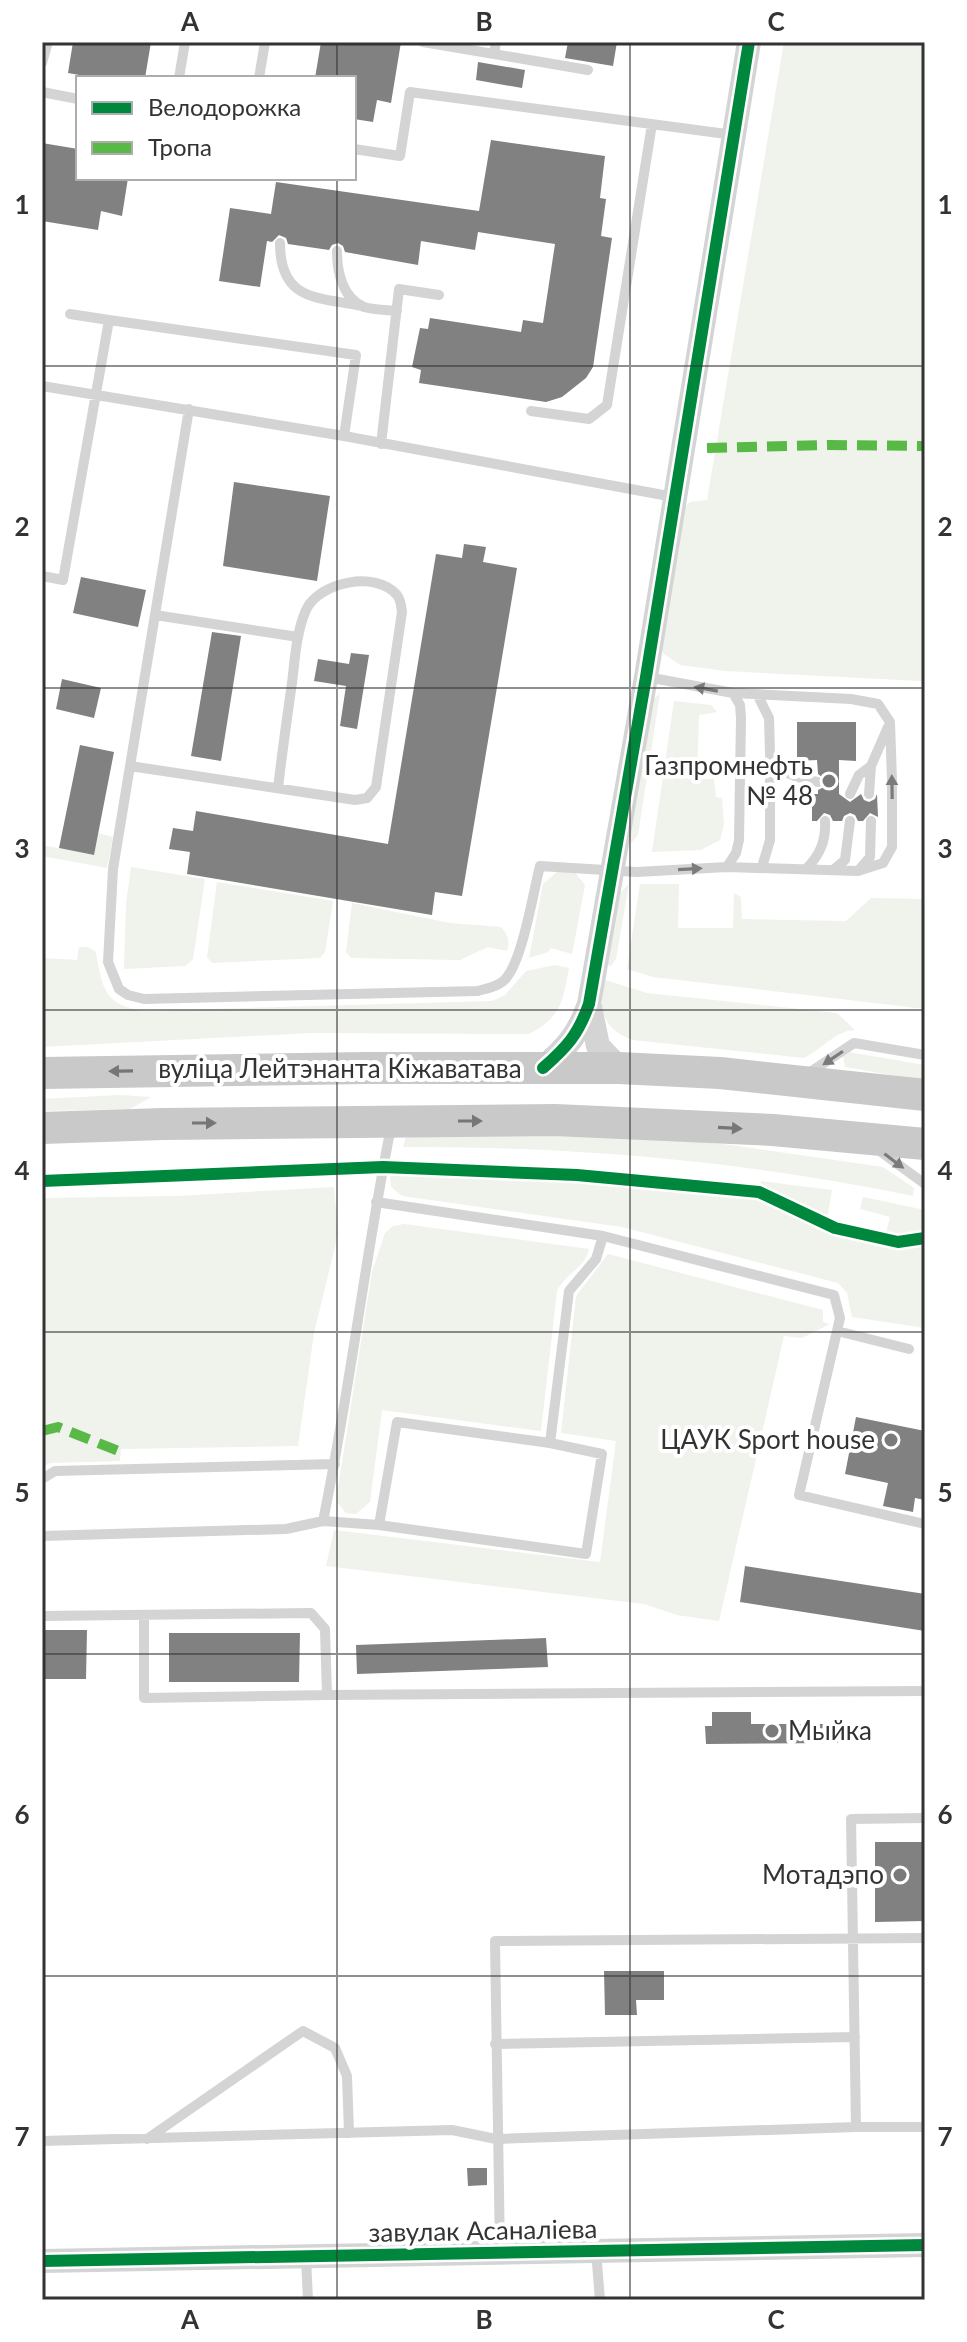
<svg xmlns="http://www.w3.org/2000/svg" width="967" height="2342" viewBox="0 0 967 2342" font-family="Lato,sans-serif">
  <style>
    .green { fill: #f0f2ec }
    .building { fill: #818181 }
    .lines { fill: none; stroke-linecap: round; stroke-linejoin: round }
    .service { stroke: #d4d4d4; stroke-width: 10 }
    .tertiary { stroke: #d4d4d4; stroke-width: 24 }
    .primary { stroke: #c9c9c9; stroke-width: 32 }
    .quiet { stroke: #58b947; stroke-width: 10; stroke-dasharray: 20 10; stroke-linecap: butt }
    .cycleway-casing { stroke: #fff; stroke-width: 17 }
    .cycleway { stroke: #00873e; stroke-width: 12 }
    .oneway { fill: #7b7b7b }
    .oneway2 { fill: #767676 }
    .grid { fill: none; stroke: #333; stroke-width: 2; stroke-opacity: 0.55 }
    .poi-dot { fill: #7a7a7a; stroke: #fff; stroke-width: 3 }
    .labels { text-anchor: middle; stroke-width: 8; stroke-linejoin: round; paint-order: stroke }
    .poi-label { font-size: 26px; fill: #333; stroke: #fff; text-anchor: end }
    .street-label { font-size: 26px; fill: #333; stroke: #fff }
    .neatline { fill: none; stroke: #333; stroke-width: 3 }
    .grid-label { font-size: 26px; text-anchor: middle; font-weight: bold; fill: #333 }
  </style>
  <rect width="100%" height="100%" fill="#fff"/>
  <path class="green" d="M 784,42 L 925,42 L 925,686 L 921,681 L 725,671 L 680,665 L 664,654 L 659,646 L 678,514 L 690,502 L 707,500 Z
    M 660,693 L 638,835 L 631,843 L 626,837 L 650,703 Z
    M 674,701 L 711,705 L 717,712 L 699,715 L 697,779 L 714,779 L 716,797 L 722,798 L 724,825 L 720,840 L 701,850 L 652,852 Z
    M 98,833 L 113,837 L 107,868 L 42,856 L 42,845 L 93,855 Z
    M 131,867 L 205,879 L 193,959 L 185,966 L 124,969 L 126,904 Z
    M 558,871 L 574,871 L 585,885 L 572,954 L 551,948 L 548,952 L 529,958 L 543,884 Z
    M 217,882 L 333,901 L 325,952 L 320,958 L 212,963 L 207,957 Z
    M 629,884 L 616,959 L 611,966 L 604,964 L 619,894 Z
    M 640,884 L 679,884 L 678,928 L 733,928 L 734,893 L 741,897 L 742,919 L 846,921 L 871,898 L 925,899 L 925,1009 L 653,977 L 627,969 Z
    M 352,903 L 450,923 L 501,927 C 508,935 510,941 507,951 L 488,947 L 460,960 L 351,958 L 346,952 Z
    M 79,947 L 88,947 L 96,952 C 102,988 104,1005 144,1011 L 492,1001 L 505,995 L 526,971 L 555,965 L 569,968 C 563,1001 561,1018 529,1034 L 310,1033 L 42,1047 L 42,958 L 77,960 Z
    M 602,979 L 647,993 L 837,1013 L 855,1030 C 835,1031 822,1049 804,1058 L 633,1040 C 601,1029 600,1009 602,979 Z
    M 848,1052 L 925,1065 L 925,1081 L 845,1067 L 843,1056 Z
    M 120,1095 L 151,1097 L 130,1109 L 42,1111 L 42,1099 Z
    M 406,1136 L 640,1136 L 731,1145 L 883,1167 L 914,1188 L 913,1196 C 745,1161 574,1146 403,1147 Z
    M 390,1172 L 580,1180 L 759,1198 L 832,1234 L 896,1249 L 925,1244 L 925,1328 L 852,1317 L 847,1293 L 838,1283 L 622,1227 L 402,1196 L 391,1187 Z
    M 761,1181 L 832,1190 L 827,1219 L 760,1187 Z
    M 334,1187 L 338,1234 L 314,1333 L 298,1446 L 121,1449 L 120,1461 L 50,1463 L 42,1467 L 42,1198 L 176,1196 Z
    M 863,1197 L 925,1210 L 925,1232 L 896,1236 L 886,1234 L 890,1217 L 860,1209 Z
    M 404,1224 L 589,1249 C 586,1267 565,1274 557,1291 L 541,1431 L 382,1410 L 370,1502 L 356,1514 L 346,1513 L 337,1502 L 337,1494 L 372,1272 L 385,1233 L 393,1226 Z
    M 608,1254 L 823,1310 L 823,1322 L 830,1324 L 802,1338 L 784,1336 L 719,1621 L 677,1615 L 644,1604 L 326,1566 L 334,1530 L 600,1562 L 616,1441 L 561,1433 L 576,1296 Z"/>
  <path class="building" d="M 73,42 L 151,42 L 145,78 L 96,78 L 68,73 Z
    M 321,42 L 401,42 L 391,103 L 377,100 L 373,122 L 354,119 L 354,78 L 315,78 Z
    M 568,42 L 617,42 L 613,66 L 565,58 Z
    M 478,62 L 525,70 L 522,88 L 476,80 Z
    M 491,140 L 605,156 L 600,198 L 606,199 L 601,236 L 612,238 L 593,367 L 586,378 L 562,397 L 546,402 L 419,383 L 421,370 L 412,367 L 420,328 L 428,329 L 430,318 L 521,332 L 523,320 L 543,323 L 555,244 L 478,232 L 475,250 L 421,241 L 418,265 L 345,252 L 343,246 L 338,243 L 332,245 L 329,250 L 288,244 L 286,238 L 279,235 L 272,242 L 267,241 L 260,287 L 219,281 L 230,208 L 271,214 L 276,182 L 479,211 Z
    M 42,143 L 78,149 L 78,178 L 128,178 L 122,216 L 101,211 L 98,230 L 42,221 Z
    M 234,482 L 330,496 L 317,581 L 223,566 Z
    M 464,544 L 486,547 L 483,562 L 517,568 L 462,896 L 435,892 L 432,915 L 187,874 L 190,852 L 169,849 L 173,828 L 193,831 L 196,811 L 388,844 L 436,554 L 462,558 Z
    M 81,577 L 146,590 L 138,627 L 73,613 Z
    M 212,632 L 241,636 L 221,761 L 191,756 Z
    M 351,653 L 369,655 L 357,729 L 340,726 L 346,686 L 314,681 L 318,659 L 349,664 Z
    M 62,679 L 101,688 L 94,718 L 56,709 Z
    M 797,722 L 856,722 L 856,761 L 839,760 L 839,794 L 850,802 L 861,794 L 864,800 L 869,802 L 875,799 L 877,794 L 878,817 L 870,813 L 863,821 L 858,821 L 855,815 L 850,813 L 844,816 L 842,821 L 833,821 L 830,815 L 824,813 L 817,821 L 812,821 L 812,794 L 818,794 L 818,790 L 824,787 L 826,780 L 818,774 L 817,760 L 797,761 Z
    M 80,745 L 114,752 L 94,855 L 59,848 Z
    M 856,1417 L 925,1431 L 925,1500 L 915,1498 L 913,1512 L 883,1506 L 888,1483 L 845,1474 Z
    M 745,1566 L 925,1594 L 925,1631 L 740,1602 Z
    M 42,1630 L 87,1630 L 86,1679 L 42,1679 Z
    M 169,1633 L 300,1633 L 299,1682 L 169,1682 Z
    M 546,1638 L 548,1667 L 357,1674 L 356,1645 Z
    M 712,1712 L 751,1712 L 751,1724 L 839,1724 L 839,1743 L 706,1744 L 705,1726 L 712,1726 Z
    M 875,1842 L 925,1842 L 925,1921 L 875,1922 Z
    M 604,1971 L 664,1971 L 664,2000 L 636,2000 L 637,2015 L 605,2015 Z
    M 467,2168 L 487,2168 L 487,2185 L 468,2186 Z"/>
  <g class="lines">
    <path class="service" d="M 423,42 L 588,70
      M 494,54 L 496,42
      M 42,63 L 48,42
      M 179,78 L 185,42
      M 259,78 L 265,42
      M 42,92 L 78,99
      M 354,149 L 400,156 L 410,92 L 734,135
      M 280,243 C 280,301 317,297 362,306
      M 337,251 C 337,271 342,298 364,307 C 374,310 387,310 397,311
      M 70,314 L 109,320
      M 42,386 L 344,436 L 674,497
      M 189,409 L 113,869 L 108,962 L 119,989 L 128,995 L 144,999 L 478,991 C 488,988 501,986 507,977 C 523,957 533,893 540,866 L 637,872 L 727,867 L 858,871 L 883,863 L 892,847 L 892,781 L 890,722 L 878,704 L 851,699 L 733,693 L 647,677
      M 531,411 L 589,419 L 607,405 L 652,124
      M 381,444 L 399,289 L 439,295
      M 42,576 L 63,580 L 109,320 L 356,355 L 344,436
      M 155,615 L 298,637
      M 758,696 L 769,718 L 770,754 L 770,840 L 762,867
      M 770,755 C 787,777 792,776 818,782
      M 130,766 L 355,800 L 367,798 L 376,787 L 402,612 C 401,606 401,600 397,595 C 376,570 319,582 306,610 C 296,633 295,659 292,683 C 287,718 282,753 278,788
      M 850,794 L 859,775 L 871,766 L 888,727
      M 869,794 L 871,766
      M 727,867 L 736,853 L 739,840 L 741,718 L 740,705 L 733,693
      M 806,869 C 820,855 826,841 825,821
      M 833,870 L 845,860 L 850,821
      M 859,870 L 870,857 L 871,821
      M 809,1073 L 854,1043 L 925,1055
      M 877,1149 L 925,1184
      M 376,1202 L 603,1236 L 834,1295 L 840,1318 L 799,1495 L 925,1524
      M 837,1331 L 909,1349
      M 550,1443 L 602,1454 L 586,1554 L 379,1525 L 397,1422 L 550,1443 L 569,1291 L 596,1259 L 603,1236
      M 42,1479 L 55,1471 L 335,1464
      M 323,1521 L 379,1525
      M 42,1536 L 286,1529 L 323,1521 C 350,1390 365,1257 391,1127
      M 42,1616 L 311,1613 L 325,1629 L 327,1695 L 144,1698 L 144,1615
      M 327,1695 L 925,1691
      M 495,2044 L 855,2037
      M 856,2127 L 925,2127
      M 147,2139 L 303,2031 L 335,2048 L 347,2076 L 349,2133
      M 42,2141 L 452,2130 L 496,2139 L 856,2127 L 851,1819 L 925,1818
      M 596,2251 L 600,2300
      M 500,2253 L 495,1941 L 925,1938
      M 306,2258 L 308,2300"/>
    <path class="tertiary" d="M 590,1007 L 598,1046 L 619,1068
      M 543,1068 C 567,1047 578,1035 589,1004 L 646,677 L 749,42
      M 42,2261 L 925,2245"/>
    <path class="primary" d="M 42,1073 L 366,1068 L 619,1068 L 720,1073 L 925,1095
      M 42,1128 L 163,1124 L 555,1120 L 773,1130 L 925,1144"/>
    <path class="quiet" d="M 707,448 L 829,445 L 925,446
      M 42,1431 L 58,1427 L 126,1454"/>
    <defs>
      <path id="cycleway" d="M 543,1068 C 567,1047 578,1035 589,1004 L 646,677 L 749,42
        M 42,1181 L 383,1167 L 577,1175 L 759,1192 L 835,1228 L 898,1242 L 925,1238
        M 42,2261 L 925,2245"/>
    </defs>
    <use href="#cycleway" class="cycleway-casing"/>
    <use href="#cycleway" class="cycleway"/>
  </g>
  <defs><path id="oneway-solid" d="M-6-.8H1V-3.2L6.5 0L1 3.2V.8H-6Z" transform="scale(2)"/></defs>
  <g class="oneway">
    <use href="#oneway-solid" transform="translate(706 689) rotate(-170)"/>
    <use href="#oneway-solid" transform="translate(892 787) rotate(-91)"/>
    <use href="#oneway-solid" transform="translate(690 869) rotate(-3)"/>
    <use href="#oneway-solid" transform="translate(833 1058) rotate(146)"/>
    <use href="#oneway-solid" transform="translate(894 1161) rotate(37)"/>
  </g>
  <g class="oneway2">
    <use href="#oneway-solid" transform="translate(121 1071) rotate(179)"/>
    <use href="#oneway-solid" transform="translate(470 1121)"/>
    <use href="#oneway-solid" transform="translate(204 1123)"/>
    <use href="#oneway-solid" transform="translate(730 1128) rotate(3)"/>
  </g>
  <path class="grid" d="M 337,42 L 337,78M 630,42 L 630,2300M 337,178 L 337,2300M 42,366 L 925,366M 42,688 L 925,688M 42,1010 L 925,1010M 42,1332 L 925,1332M 42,1654 L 925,1654M 42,1976 L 925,1976"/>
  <g class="poi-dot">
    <circle cx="829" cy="781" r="8"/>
    <circle cx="891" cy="1440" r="8"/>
    <circle cx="772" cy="1731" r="8"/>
    <circle cx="900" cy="1875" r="8"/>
  </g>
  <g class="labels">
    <g class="poi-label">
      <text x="813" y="775">Газпромнефть<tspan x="813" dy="30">№ 48</tspan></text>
      <text x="875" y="1449">ЦАУК Sport house</text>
      <text x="788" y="1740" text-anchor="start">Мыйка</text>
      <text x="884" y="1884">Мотадэпо</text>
    </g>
    <g class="street-label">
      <text x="340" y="1078">вуліца Лейтэнанта Кіжаватава</text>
      <text transform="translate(483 2231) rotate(-1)" y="9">завулак Асаналіева</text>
    </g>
  </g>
  <rect width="967" height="2342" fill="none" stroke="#ffffff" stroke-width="88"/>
  <rect x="76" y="76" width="280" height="104" fill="#ffffff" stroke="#adadad" stroke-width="2"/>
  <rect x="92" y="102" width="40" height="12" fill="#00873e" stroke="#adadad" stroke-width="2"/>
  <text x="148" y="116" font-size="24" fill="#333333">Велодорожка</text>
  <rect x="92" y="142" width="40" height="12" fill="#58b947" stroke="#adadad" stroke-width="2"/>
  <text x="148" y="156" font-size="24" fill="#333333">Тропа</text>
  <rect x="44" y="44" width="879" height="2254" class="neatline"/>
  <g class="grid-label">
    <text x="190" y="31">A</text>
    <text x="484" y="31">B</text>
    <text x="776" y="31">C</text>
    <text x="22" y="214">1</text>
    <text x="945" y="214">1</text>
    <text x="22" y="536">2</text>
    <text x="945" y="536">2</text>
    <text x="22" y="858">3</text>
    <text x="945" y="858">3</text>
    <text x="22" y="1180">4</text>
    <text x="945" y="1180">4</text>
    <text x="22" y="1502">5</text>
    <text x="945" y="1502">5</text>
    <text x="22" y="1824">6</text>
    <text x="945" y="1824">6</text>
    <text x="22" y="2146">7</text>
    <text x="945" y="2146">7</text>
    <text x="190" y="2329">A</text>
    <text x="484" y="2329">B</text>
    <text x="776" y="2329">C</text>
  </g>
</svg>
